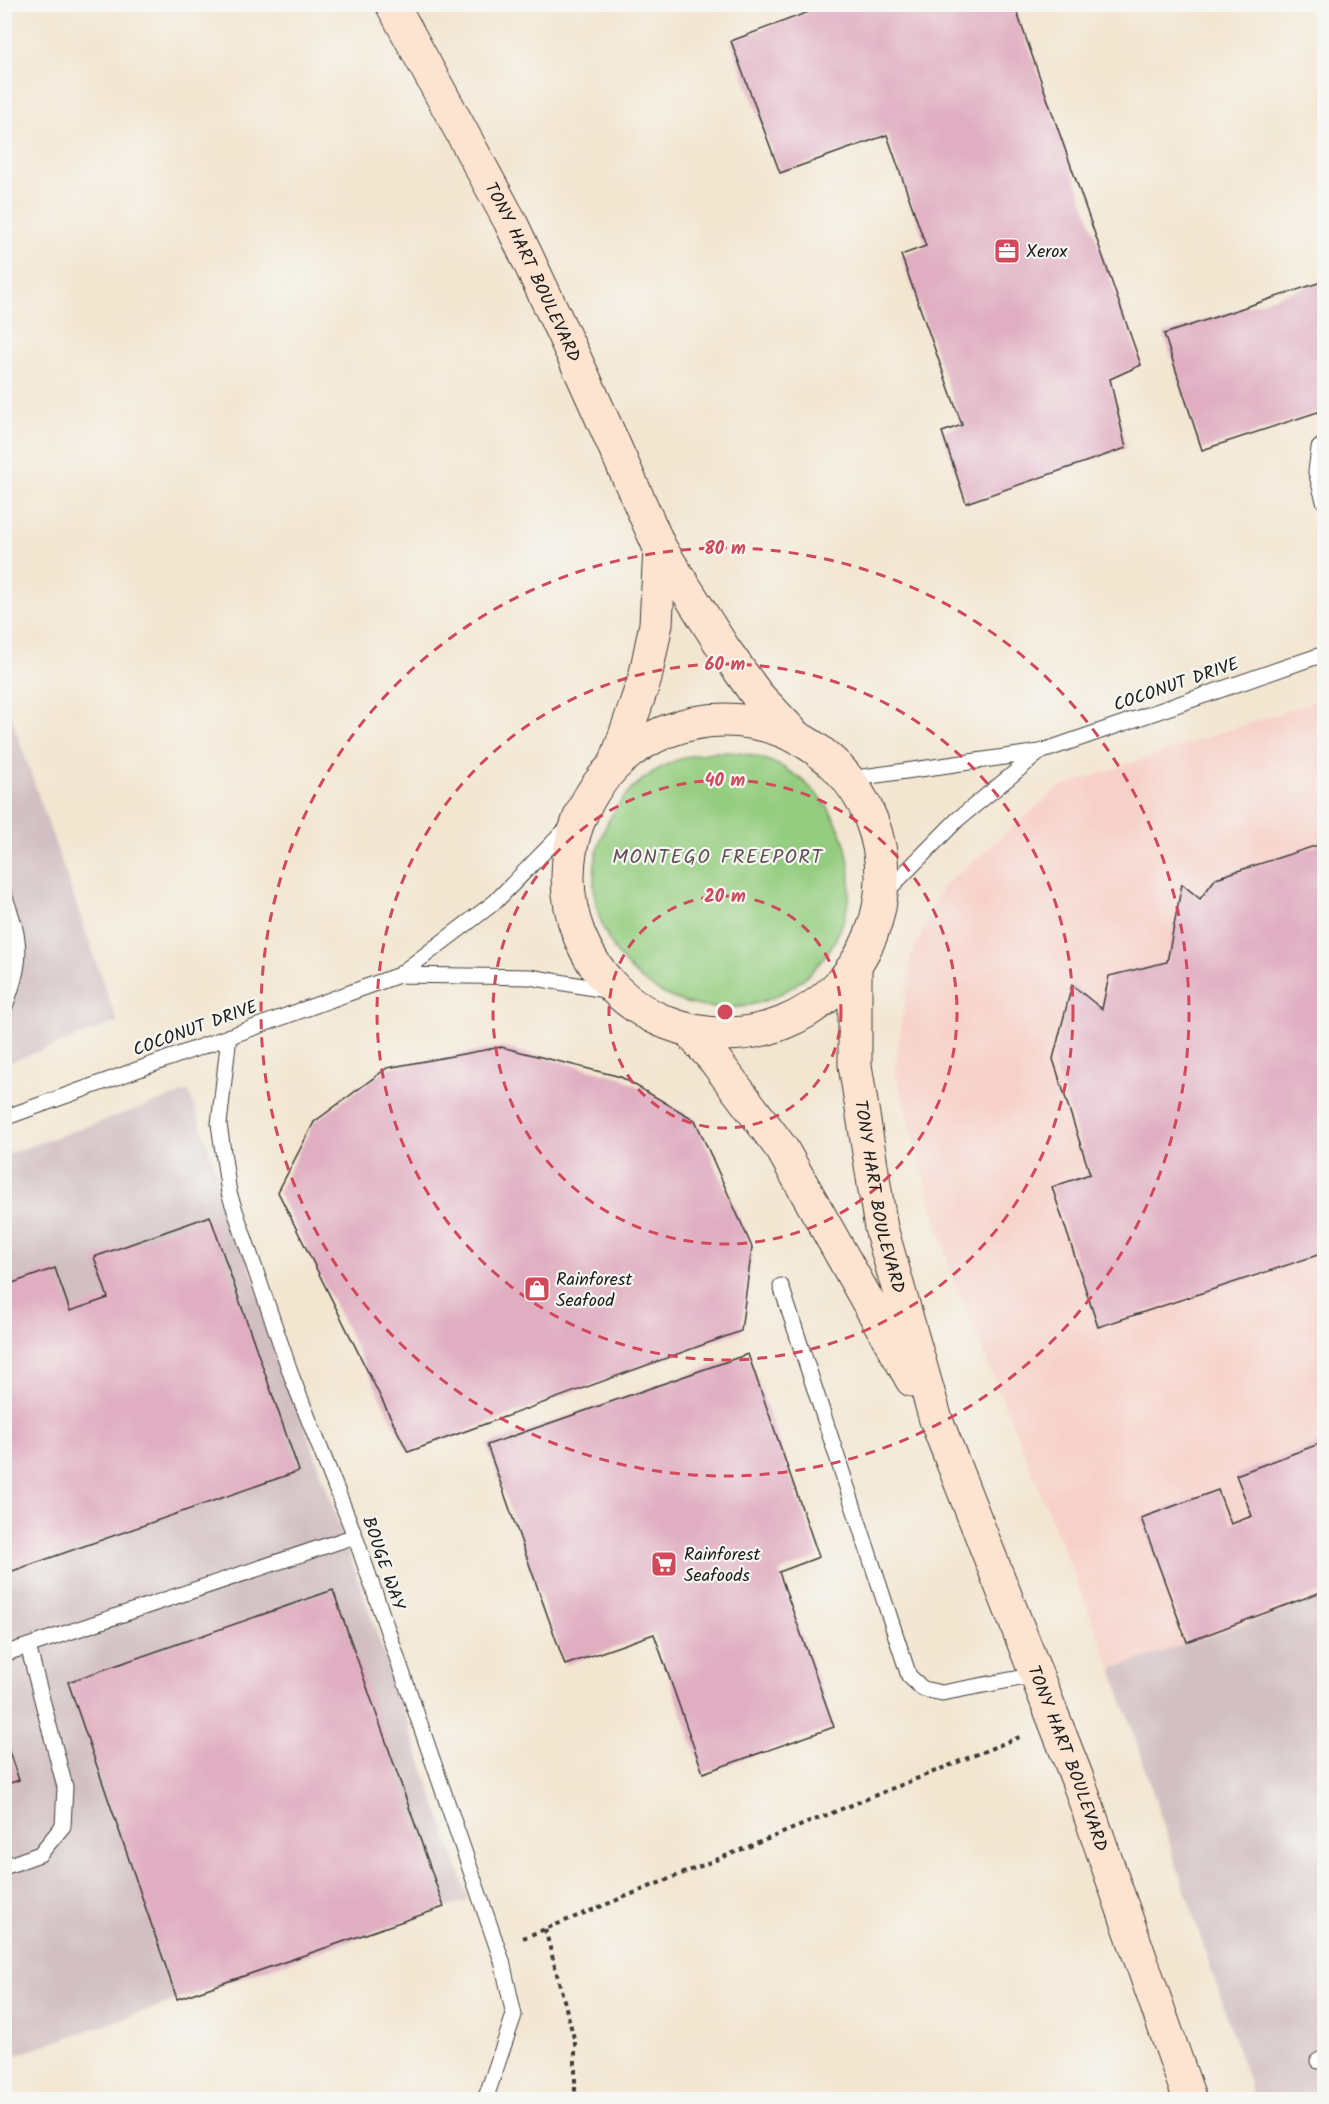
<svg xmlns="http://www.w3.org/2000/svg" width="1329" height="2104" viewBox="0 0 1329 2104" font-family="Kalam,sans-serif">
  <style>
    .built { fill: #f7d1c9 }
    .industrial { fill: #d2bfc1 }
    .green { fill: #95cd80; stroke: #58744e; stroke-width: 1.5 }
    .building { fill: #e0adc1 }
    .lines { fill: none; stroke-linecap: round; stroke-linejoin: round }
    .lane-casing { stroke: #3c3a37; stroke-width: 17 }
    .secondary-casing { stroke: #3c3a37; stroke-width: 35 }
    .path { stroke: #3c3a37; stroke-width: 4; stroke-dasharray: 4.5 4.5; stroke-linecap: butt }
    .lane { stroke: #fff; stroke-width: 15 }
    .secondary { stroke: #fde4d1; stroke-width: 33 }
    .ring { fill: none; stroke: #d1495b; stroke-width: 3; stroke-dasharray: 10 8 }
    .labels { text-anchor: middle; stroke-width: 4.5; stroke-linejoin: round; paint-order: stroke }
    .poi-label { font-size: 18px; fill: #1c1c1c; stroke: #f6f6f2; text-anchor: start }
    .street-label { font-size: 18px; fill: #1c1c1c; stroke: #f6f6f2 }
    .neighbourhood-label { font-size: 20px; letter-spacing: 1.5px; fill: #614f56; stroke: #f6f6f2 }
    .centre { fill: #d1495b; stroke: #f6f6f2; stroke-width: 3 }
    .ring-label { font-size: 18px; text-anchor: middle; font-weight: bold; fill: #d1495b; stroke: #f6f6f2; stroke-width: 4.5; stroke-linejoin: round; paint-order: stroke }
  </style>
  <rect width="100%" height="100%" fill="#f6f6f2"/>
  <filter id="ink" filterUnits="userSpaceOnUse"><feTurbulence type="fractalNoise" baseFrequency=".0167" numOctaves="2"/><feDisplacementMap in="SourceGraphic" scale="12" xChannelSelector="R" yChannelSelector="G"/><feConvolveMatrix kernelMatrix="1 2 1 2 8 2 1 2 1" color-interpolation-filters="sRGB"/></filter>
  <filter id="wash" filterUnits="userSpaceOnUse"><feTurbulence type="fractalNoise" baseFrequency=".008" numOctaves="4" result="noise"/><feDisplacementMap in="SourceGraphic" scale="24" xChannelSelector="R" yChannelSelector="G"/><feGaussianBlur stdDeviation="1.35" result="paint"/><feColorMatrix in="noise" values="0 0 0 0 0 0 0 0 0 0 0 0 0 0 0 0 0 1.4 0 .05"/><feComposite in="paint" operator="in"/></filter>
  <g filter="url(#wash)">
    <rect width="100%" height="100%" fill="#f3e6d1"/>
    <path class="built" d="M 1324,698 L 1324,1597 L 1112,1669 L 951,1273 L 895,1071 L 911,957 L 942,887 L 1060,787 Z"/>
    <path class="industrial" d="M 4,696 L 117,1022 L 5,1064 L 4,1064 Z
      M 189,1091 L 469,1900 L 5,2059 L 4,1155 Z
      M 1324,1597 L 1324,2099 L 1254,2099 L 1112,1669 Z"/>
    <path class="green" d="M594 880a128 128 0 1 1 256 0a128 128 0 1 1-256 0Z"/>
    <g id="blocks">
      <path class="building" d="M 830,4 L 1014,4 L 1141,365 L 1110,379 L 1126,448 L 966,503 L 942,432 L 962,425 L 901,255 L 926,246 L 887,135 L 780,173 L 731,41 Z
        M 1324,281 L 1324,410 L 1202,450 L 1164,334 Z
        M 1324,843 L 1324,1253 L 1098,1327 L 1052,1187 L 1090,1174 L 1053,1059 L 1072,985 L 1102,1009 L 1109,976 L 1167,962 L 1182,884 L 1200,899 L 1216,878 Z
        M 501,1047 L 621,1077 L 695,1120 L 752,1247 L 741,1331 L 408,1452 L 278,1192 L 314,1122 L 387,1068 Z
        M 210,1216 L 299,1471 L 4,1574 L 4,1286 L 55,1268 L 70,1311 L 108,1298 L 94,1257 Z
        M 748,1354 L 819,1557 L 779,1572 L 834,1727 L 703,1773 L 654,1634 L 565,1665 L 487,1445 Z
        M 1324,1442 L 1324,1591 L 1187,1642 L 1141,1518 L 1218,1490 L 1231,1524 L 1252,1516 L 1236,1475 Z
        M 333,1590 L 444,1907 L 177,1999 L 68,1682 Z
        M 5,1740 L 19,1780 L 5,1785 Z"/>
    </g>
  </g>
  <g filter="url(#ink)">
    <use href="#blocks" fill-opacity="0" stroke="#3c3a37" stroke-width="1.5"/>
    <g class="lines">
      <defs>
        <path id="lane" d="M 1324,444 L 1319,448 L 1316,472 L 1324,501
          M 849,779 L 1040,752 L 1324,654
          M 4,895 C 23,945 22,960 4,1009
          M 882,896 L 958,819 L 1040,752
          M 399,975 L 530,977 L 617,992
          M 229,1036 L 219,1124 L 229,1193 L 293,1380 L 355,1536 L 502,1961 L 514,2015 L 485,2100
          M 4,1118 L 399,975 L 495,902 L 579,816
          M 781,1286 L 909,1676 L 923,1689 L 942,1693 L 1036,1675
          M 4,1654 L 355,1536
          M 4,1867 L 40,1854 L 63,1826 L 65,1787 L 28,1646
          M 1318,2061 L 1324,2058"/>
        <g id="secondary">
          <path id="s1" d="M 392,4 L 510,221 L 583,376 L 660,548 L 724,649 L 757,695 L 791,731"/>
          <circle cx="725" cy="877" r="157"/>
          <path d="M 616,762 L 645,678 L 656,624 L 660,548"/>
          <path id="s2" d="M 855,968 L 855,1065 L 881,1228 L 936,1420 L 1077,1778 L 1190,2100"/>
          <path d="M 690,1032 L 714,1059 L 782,1149 L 912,1380"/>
        </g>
      </defs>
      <use href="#lane" class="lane-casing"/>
      <use href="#secondary" class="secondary-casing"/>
      <path class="path" d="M 545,1929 L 575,2042 L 575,2100
        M 523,1938 L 1022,1736"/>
      <use href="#lane" class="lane"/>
      <use href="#secondary" class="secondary"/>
    </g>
  </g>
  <g class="ring">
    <circle cx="725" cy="1012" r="116"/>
    <circle cx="725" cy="1012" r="232"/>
    <circle cx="725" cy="1012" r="348"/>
    <circle cx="725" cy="1012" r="464"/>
  </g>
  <defs>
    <symbol id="office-square" viewBox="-11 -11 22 22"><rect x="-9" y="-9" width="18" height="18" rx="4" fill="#d1495b" stroke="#f6f6f2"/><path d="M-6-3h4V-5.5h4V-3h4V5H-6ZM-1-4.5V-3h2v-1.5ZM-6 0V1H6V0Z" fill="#fff"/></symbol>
    <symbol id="shop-square" viewBox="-11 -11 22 22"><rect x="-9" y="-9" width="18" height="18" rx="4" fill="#d1495b" stroke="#f6f6f2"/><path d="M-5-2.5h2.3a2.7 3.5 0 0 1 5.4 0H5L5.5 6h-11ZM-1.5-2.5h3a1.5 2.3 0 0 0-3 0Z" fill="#fff"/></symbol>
    <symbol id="supermarket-square" viewBox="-11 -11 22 22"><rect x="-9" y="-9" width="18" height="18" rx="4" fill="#d1495b" stroke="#f6f6f2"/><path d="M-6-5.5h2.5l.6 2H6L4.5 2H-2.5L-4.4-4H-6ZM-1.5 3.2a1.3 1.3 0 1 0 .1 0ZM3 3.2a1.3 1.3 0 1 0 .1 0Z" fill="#fff"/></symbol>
  </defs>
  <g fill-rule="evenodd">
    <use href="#office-square" x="992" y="236" width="30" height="30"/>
    <use href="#shop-square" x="522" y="1274" width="30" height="30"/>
    <use href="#supermarket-square" x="649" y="1549" width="30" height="30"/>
  </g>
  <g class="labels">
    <g class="poi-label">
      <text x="1026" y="257">Xerox</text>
      <text x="556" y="1285">Rainforest<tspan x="556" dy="21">Seafood</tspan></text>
      <text x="684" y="1560">Rainforest<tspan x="684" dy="21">Seafoods</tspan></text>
    </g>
    <g class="street-label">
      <text dy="6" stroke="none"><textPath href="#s1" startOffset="303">TONY HART BOULEVARD</textPath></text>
      <text transform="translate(1176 684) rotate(-19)" y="6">COCONUT DRIVE</text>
      <text transform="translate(195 1028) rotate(-20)" y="6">COCONUT DRIVE</text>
      <text dy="6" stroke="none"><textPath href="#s2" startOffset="231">TONY HART BOULEVARD</textPath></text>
      <text transform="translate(384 1563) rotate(71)" y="6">BOUGE WAY</text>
      <text dy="6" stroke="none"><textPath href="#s2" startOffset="825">TONY HART BOULEVARD</textPath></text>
    </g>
    <g class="neighbourhood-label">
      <text x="718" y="863">MONTEGO FREEPORT</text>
    </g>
  </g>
  <circle cx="725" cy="1012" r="9" class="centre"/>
  <g class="ring-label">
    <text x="725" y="554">80 m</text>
    <text x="725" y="670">60 m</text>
    <text x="725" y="786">40 m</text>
    <text x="725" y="902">20 m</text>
  </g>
  <rect width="1329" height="2104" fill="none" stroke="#f6f6f2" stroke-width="24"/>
</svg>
